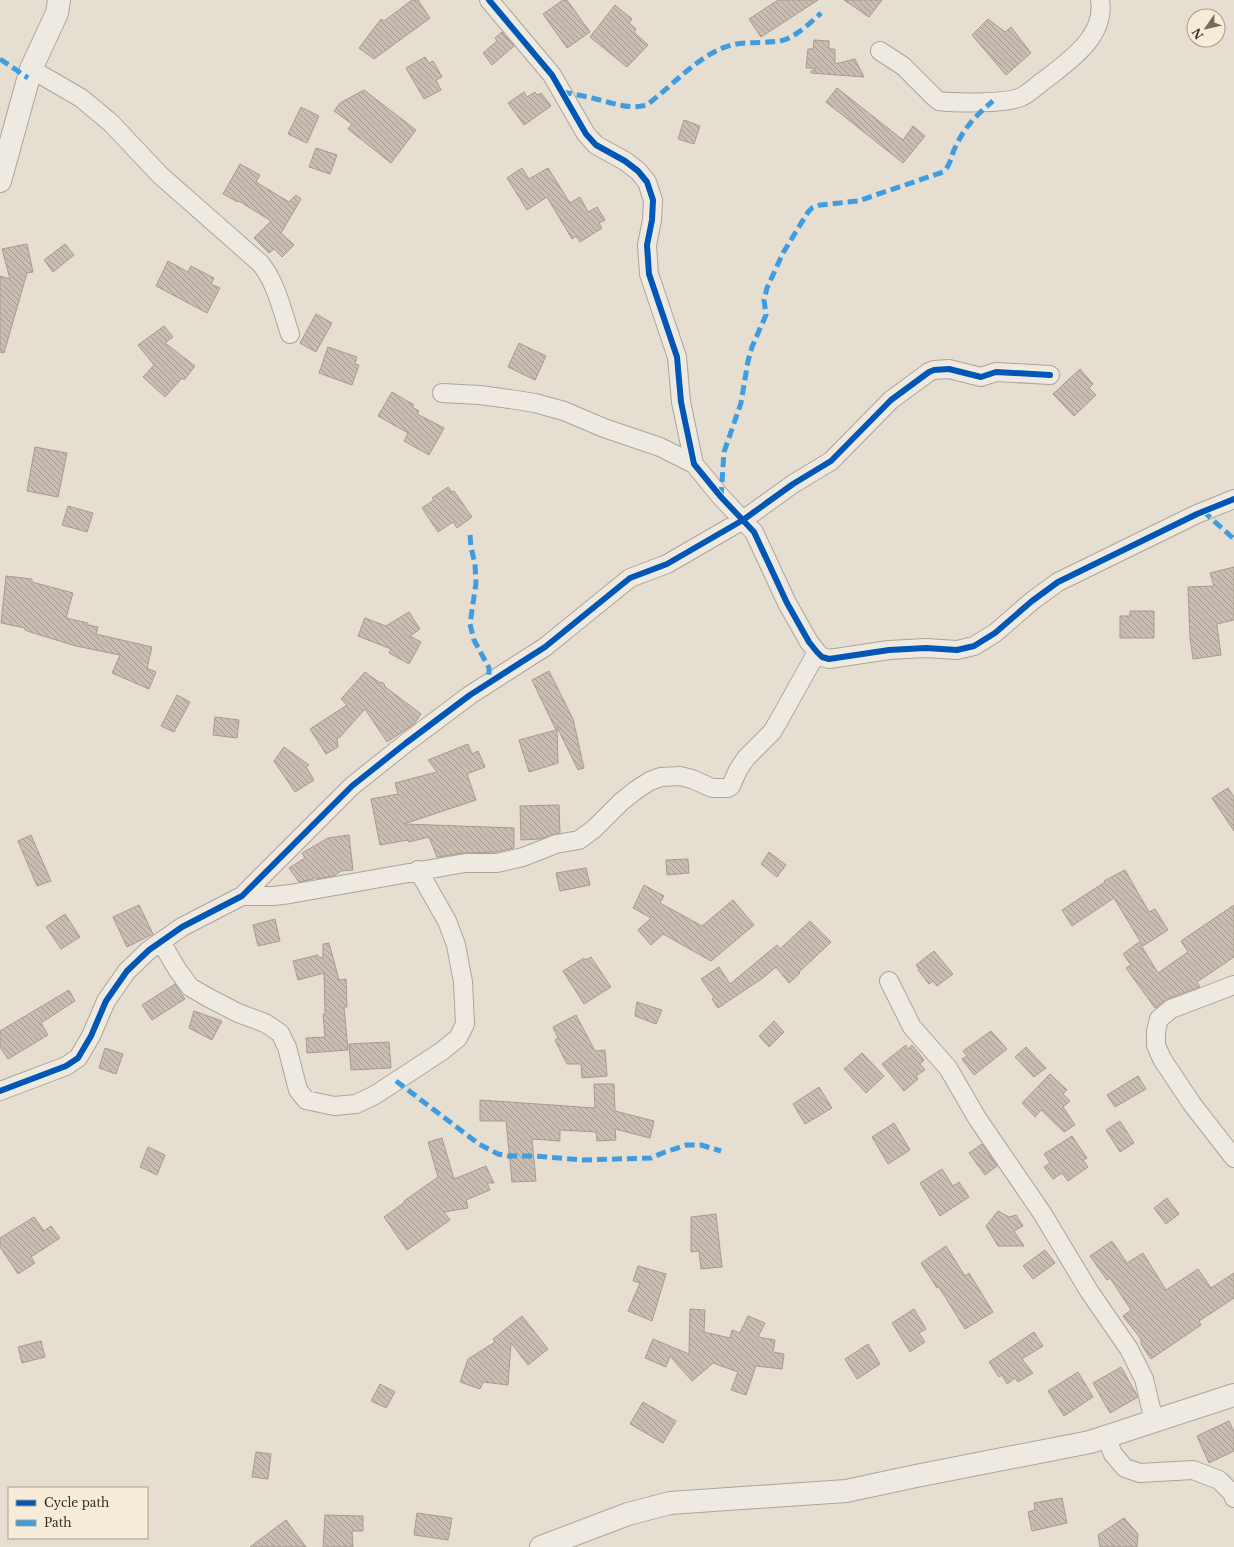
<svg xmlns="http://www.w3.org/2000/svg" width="1234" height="1547" viewBox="0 0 1234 1547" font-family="'Libre Baskerville',serif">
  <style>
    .building { fill: url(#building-back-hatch); stroke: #a79b90 }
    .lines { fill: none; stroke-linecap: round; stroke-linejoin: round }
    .minor-casing { stroke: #aca499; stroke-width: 20 }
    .tertiary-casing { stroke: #aca499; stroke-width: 24 }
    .minor { stroke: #eeeae2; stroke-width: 18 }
    .tertiary { stroke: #eeeae2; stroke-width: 22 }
    .quiet { stroke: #3f9ce0; stroke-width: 5; stroke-dasharray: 10 5; stroke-linecap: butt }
    .cycleway-casing { stroke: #f6ecd8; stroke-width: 8 }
    .cycleway { stroke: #0057b8; stroke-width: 6 }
  </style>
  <defs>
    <pattern id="building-back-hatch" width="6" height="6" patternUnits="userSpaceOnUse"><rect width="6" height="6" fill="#cabdb2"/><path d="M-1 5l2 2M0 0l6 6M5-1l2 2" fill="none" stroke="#a59a90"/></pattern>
  </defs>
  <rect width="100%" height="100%" fill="#e6dfd1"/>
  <path class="building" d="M 412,0 L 418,0 L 430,18 L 374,59 L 359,48 L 381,19 L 384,21 Z
    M 563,0 L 567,0 L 590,32 L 567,48 L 543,14 Z
    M 778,0 L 818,0 L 761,37 L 749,19 Z
    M 844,0 L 882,0 L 869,17 Z
    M 615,5 L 632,19 L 629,23 L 636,29 L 634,32 L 648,45 L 627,67 L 590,37 Z
    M 988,19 L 1005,32 L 1011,27 L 1031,53 L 1006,75 L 972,35 Z
    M 502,32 L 514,46 L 492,65 L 483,53 L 497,41 L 495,38 Z
    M 814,40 L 829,41 L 829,49 L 835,49 L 835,64 L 855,59 L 864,77 L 811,73 L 811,71 L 816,68 L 806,68 L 808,49 L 813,49 Z
    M 425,57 L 429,63 L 433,61 L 442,77 L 436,80 L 441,90 L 424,99 L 406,68 Z
    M 837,88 L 903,140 L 913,126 L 925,136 L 903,163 L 826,102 Z
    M 364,90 L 416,130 L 391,163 L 348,129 L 352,124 L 334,111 L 340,103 Z
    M 524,92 L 527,97 L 535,92 L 537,95 L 541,93 L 551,106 L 524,125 L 508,103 Z
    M 301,107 L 319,116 L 307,143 L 288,134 Z
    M 684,120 L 700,126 L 694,144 L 678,139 Z
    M 316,148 L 337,155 L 330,174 L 309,167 Z
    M 240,164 L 260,175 L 256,182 L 289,202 L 296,195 L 301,199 L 281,233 L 294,245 L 282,257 L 274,249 L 269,253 L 254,238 L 271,221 L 239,201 L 238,202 L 223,194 Z
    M 522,168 L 529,179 L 548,168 L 570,203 L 580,197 L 588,212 L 597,207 L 605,220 L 599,223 L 602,228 L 580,242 L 576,236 L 572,239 L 547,197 L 527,210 L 507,178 Z
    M 27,244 L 33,272 L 27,273 L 4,353 L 0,352 L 0,276 L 10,279 L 2,249 Z
    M 65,244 L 74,255 L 53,272 L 44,260 Z
    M 168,261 L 188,272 L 191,266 L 214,278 L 211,284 L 220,288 L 207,313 L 156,286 Z
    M 316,314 L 332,323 L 316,352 L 300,343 Z
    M 164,326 L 173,337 L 165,343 L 195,366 L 184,380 L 182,378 L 165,397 L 143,377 L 154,365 L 138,345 Z
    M 519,343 L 546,356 L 535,380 L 508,367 Z
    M 328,347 L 357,357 L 355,364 L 359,365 L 352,385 L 319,373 Z
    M 1080,369 L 1093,384 L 1089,388 L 1096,395 L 1074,416 L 1053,394 Z
    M 392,392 L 414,405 L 412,407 L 419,411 L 417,414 L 444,428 L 429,455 L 404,441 L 408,433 L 378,416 Z
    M 35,447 L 67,453 L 58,497 L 27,491 Z
    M 448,487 L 452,492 L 454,491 L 472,517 L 457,528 L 453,522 L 438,532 L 422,508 L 434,500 L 432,498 Z
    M 68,506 L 93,513 L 87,532 L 62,525 Z
    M 1234,567 L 1234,620 L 1217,624 L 1217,626 L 1221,655 L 1193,659 L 1190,638 L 1188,587 L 1214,586 L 1210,573 Z
    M 6,576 L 32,579 L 32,582 L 73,593 L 66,618 L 88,623 L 88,625 L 98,627 L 96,634 L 152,647 L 147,668 L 156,672 L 149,689 L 112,673 L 120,655 L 76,646 L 33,633 L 25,630 L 25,628 L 1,623 Z
    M 1130,611 L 1154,611 L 1154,638 L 1120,638 L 1120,616 L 1130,616 Z
    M 409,612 L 420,629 L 410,636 L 421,642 L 409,664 L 389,653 L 391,649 L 358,636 L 365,618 L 386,626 Z
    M 549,671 L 573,719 L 584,768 L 578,770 L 557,727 L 558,763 L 529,772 L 519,740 L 556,730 L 532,680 Z
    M 365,672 L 380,683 L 382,682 L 385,685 L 384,686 L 421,714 L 414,724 L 387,742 L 365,709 L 340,737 L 337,738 L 338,747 L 326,754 L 310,729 L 347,705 L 341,699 Z
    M 177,695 L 190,702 L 174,732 L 161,726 Z
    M 215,717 L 239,720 L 237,738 L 213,735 Z
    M 468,744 L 472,754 L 478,751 L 485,767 L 467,774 L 476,800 L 404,824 L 514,828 L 514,848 L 496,852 L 465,853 L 437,857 L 429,837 L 409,842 L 408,840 L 380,845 L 371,799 L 398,794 L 395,783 L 437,772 L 428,760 Z
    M 284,747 L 309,765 L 306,767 L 314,780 L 295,792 L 274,761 Z
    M 1228,788 L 1234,797 L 1234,831 L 1212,798 Z
    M 559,805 L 560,833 L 540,839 L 521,840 L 520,806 Z
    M 31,835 L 51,881 L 37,886 L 18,841 Z
    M 349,835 L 353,870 L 341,871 L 334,876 L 317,879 L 316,877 L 313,879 L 299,882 L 289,868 L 305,858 L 302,853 L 328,838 Z
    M 769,852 L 786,865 L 777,877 L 761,864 Z
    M 688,859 L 689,873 L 667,875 L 666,860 Z
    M 586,868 L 590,885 L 560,891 L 556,873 Z
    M 1125,870 L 1149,912 L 1155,909 L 1168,930 L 1143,946 L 1114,898 L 1072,926 L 1062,910 L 1105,882 L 1104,881 Z
    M 644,885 L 664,896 L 660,903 L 702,926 L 733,900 L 754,925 L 711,961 L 663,934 L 651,945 L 638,930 L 651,918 L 633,908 Z
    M 139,905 L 153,934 L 127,947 L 113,917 Z
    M 1234,905 L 1234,957 L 1197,982 L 1200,987 L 1167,999 L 1155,1008 L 1126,968 L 1131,965 L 1123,954 L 1139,942 L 1158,973 L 1188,952 L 1181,941 Z
    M 65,914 L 80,937 L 61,949 L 46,927 Z
    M 275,919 L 280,941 L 258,946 L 253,925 Z
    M 810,921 L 831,942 L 799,972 L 800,973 L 789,983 L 776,967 L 763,978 L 718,1008 L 712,999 L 714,997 L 701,979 L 719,967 L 730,984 L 777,945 L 780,949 Z
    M 329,943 L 339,980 L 346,979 L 347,1007 L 344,1007 L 348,1050 L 307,1053 L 306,1038 L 325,1037 L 323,1014 L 325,1014 L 324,973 L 298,980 L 293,961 L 318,955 L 319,958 L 323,957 L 323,944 Z
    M 934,951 L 953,974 L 937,986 L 933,981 L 929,984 L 918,970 L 919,969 L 916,965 Z
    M 591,957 L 611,987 L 584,1004 L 563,971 L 584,958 L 586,960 Z
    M 175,984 L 185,999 L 152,1020 L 142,1005 Z
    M 69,990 L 75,1001 L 41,1023 L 48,1035 L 8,1059 L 0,1047 L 0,1031 Z
    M 637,1002 L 662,1010 L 656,1024 L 635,1016 Z
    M 194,1011 L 222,1021 L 212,1040 L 189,1028 Z
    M 576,1015 L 595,1051 L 605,1050 L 607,1076 L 582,1078 L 581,1064 L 567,1064 L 555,1040 L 558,1038 L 553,1027 Z
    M 774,1021 L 784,1032 L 769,1047 L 759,1036 Z
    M 991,1031 L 1007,1049 L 974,1075 L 962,1059 L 967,1056 L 963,1051 Z
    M 389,1042 L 391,1068 L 351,1070 L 349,1044 Z
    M 906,1045 L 908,1049 L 912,1045 L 924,1060 L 920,1064 L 925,1070 L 916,1076 L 918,1079 L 904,1091 L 882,1064 Z
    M 1026,1047 L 1046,1068 L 1034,1077 L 1015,1057 Z
    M 105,1048 L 123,1054 L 116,1074 L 99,1068 Z
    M 862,1053 L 884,1076 L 866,1093 L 844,1069 Z
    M 1050,1074 L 1067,1090 L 1063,1094 L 1070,1101 L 1063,1107 L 1075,1125 L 1064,1132 L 1041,1110 L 1035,1117 L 1022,1103 Z
    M 1138,1076 L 1146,1089 L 1115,1107 L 1107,1095 Z
    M 594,1084 L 614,1084 L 615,1111 L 654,1121 L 650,1138 L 615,1129 L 616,1140 L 597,1141 L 596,1132 L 560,1130 L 560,1141 L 532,1139 L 536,1181 L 512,1182 L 506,1121 L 480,1121 L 480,1100 L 595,1108 Z
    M 819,1087 L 832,1108 L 805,1124 L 793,1104 Z
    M 1120,1121 L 1134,1143 L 1120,1152 L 1106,1130 Z
    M 894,1123 L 910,1150 L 888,1164 L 872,1137 Z
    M 1072,1136 L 1087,1158 L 1083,1160 L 1088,1167 L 1068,1181 L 1062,1173 L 1053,1179 L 1044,1167 L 1050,1163 L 1044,1154 Z
    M 442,1138 L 454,1179 L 486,1166 L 494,1183 L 487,1183 L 490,1190 L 466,1200 L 468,1208 L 444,1212 L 450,1220 L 407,1250 L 384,1217 L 405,1202 L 404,1201 L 438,1177 L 428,1142 Z
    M 982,1144 L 997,1166 L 985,1175 L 969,1153 Z
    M 148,1147 L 165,1155 L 157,1175 L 140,1167 Z
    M 942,1169 L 953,1186 L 959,1182 L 969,1197 L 940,1216 L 920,1183 Z
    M 1167,1198 L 1179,1214 L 1166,1224 L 1154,1208 Z
    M 998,1211 L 1009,1217 L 1016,1215 L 1023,1226 L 1014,1231 L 1024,1246 L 998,1246 L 986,1226 Z
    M 716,1214 L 722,1267 L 701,1269 L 699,1251 L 691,1252 L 691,1217 Z
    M 34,1217 L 44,1231 L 51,1226 L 60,1238 L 31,1257 L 35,1263 L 18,1274 L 0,1247 L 0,1238 Z
    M 1112,1241 L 1127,1263 L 1143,1253 L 1166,1290 L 1198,1269 L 1211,1288 L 1234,1273 L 1234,1298 L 1199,1321 L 1201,1325 L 1151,1359 L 1141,1344 L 1141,1339 L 1123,1316 L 1131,1310 L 1110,1278 L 1107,1280 L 1090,1256 Z
    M 946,1246 L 965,1276 L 969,1273 L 993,1312 L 965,1329 L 939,1287 L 937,1288 L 921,1263 Z
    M 1045,1250 L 1055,1263 L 1033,1279 L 1023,1266 Z
    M 638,1266 L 666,1274 L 652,1321 L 628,1311 L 640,1283 L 633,1281 Z
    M 690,1309 L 705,1310 L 704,1332 L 730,1338 L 732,1330 L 740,1333 L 748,1316 L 765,1323 L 758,1337 L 775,1340 L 773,1352 L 784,1354 L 782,1369 L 756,1366 L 746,1395 L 731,1390 L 738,1372 L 713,1363 L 692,1381 L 670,1356 L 666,1367 L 645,1358 L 653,1339 L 689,1354 Z
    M 914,1309 L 926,1329 L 919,1333 L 925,1342 L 910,1352 L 892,1323 Z
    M 522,1316 L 548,1349 L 528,1365 L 511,1343 L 508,1385 L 483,1382 L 480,1389 L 460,1382 L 468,1359 L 495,1342 L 493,1339 Z
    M 1034,1332 L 1043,1346 L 1022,1359 L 1033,1373 L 1018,1382 L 1015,1378 L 1007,1384 L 1002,1375 L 999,1377 L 989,1362 Z
    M 41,1341 L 45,1357 L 22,1363 L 18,1347 Z
    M 868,1344 L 880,1364 L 857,1379 L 845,1359 Z
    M 1121,1367 L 1138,1397 L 1110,1413 L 1093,1383 Z
    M 1078,1372 L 1093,1397 L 1064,1416 L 1048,1391 Z
    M 380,1384 L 395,1392 L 386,1408 L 371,1401 Z
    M 643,1402 L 676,1421 L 663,1443 L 630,1424 Z
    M 1229,1421 L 1234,1432 L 1234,1451 L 1209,1463 L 1197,1436 Z
    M 256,1452 L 271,1454 L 268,1479 L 252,1477 Z
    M 1062,1498 L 1067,1523 L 1032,1531 L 1028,1512 L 1035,1510 L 1034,1503 Z
    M 417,1513 L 452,1518 L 448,1540 L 414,1535 Z
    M 325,1515 L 363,1516 L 363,1531 L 352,1531 L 353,1547 L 323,1547 Z
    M 1124,1518 L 1138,1534 L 1137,1547 L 1100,1547 L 1098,1535 Z
    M 286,1520 L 306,1547 L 250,1547 Z"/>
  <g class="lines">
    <defs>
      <path id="minor" d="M 489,0 L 552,75 L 586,134 L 596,145 L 625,161 L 638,171 L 647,182 L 653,200 L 652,220 L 647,245 L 649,274 L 677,357 L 681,402 L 694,464 L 721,497 L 754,532 L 787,603 L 809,642 L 817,652 L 822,657 L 829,659 L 889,650 L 926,648 L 957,650 L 974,646 L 995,633 L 1032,601 L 1058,582 L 1197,514 L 1234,499
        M 880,51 L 903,66 L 934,97 L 939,101 C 956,103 1006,104 1021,97 C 1030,93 1038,84 1046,79 C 1070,60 1106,36 1100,0
        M 31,69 L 81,98 L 111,123 L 160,175 L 260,263 C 276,282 282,310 290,334
        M 442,393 L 480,395 L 510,399 L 535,403 L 564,411 L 604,428 L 660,447 L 694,464
        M 242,896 L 274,896 L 290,894 L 465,863 L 497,863 L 523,857 L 556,844 L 579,840 L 583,837 L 594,829 L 621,802 L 636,790 L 650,781 L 661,777 L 680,776 L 692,779 L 712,788 L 728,788 L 731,786 L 738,770 L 746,758 L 772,732 L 778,722 L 817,652
        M 161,942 L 177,969 L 190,987 L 209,998 L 238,1013 L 265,1023 L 280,1033 L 287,1047 L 298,1090 L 306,1100 L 334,1106 L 356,1104 L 375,1095 L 442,1051 L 458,1038 L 465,1024 L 463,982 L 456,945 L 447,921 L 418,870
        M 889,981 L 912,1027 L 948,1068 L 977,1118 L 1042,1213 L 1089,1291 L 1129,1349 L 1144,1379 L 1154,1421
        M 1234,985 L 1171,1009 L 1159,1019 L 1156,1031 L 1156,1045 L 1162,1059 L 1192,1104 L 1234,1158
        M 0,1091 L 66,1066 L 78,1058 L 91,1036 L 106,1001 L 127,971 L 149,950 L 182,927 L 242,896 L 352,786 L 406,743 L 470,695 L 545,647 L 630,578 L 667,564 L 743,520 L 793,484 L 831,461 L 891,400 L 929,372 L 934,370 L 949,369 L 981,377 L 996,372 L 1050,375
        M 1106,1437 L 1113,1454 L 1125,1468 L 1140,1473 L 1193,1470 L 1219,1480 L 1232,1493 L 1234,1498"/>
      <path id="tertiary" d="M 0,181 L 31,69 L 57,13 L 59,0
        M 541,1547 L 628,1514 L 670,1503 L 846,1491 L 916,1476 L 1090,1442 L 1234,1395"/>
    </defs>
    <use href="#minor" class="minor-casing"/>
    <use href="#tertiary" class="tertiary-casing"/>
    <use href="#minor" class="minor"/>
    <use href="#tertiary" class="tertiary"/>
    <path class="quiet" d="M 0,59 L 28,78
      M 562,92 C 573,94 585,96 596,99 C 613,103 629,110 647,105 C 670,87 694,61 720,49 C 740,40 760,44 780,41 C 795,38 810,23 821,13
      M 721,497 L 724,452 L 741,403 L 748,361 L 752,347 L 766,315 L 764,300 L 767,288 L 783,253 L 808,212 L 812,208 L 820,205 L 858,201 L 943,172 C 950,166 951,158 954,150 C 963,129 976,115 993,101
      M 1203,511 L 1234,539
      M 470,535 L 471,547 L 475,564 L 476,583 L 470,624 L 474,640 L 489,668 L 489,683
      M 396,1081 L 479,1144 L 498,1154 L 509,1156 L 534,1156 L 582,1160 L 651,1158 L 665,1152 L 687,1145 L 701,1145 L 721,1151"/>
    <defs>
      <path id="cycleway" d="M 489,0 L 552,75 L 586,134 L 596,145 L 625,161 L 638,171 L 647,182 L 653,200 L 652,220 L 647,245 L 649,274 L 677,357 L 681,402 L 694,464 L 721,497 L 754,532 L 787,603 L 809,642 L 817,652 L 822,657 L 829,659 L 889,650 L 926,648 L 957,650 L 974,646 L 995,633 L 1032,601 L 1058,582 L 1197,514 L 1234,499
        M 0,1091 L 66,1066 L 78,1058 L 91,1036 L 106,1001 L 127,971 L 149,950 L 182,927 L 242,896 L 352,786 L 406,743 L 470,695 L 545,647 L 630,578 L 667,564 L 743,520 L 793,484 L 831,461 L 891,400 L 929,372 L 934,370 L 949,369 L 981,377 L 996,372 L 1050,375"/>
    </defs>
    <use href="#cycleway" class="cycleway-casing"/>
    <use href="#cycleway" class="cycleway"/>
  </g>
  <rect x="8" y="1487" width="140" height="52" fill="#f6ecd8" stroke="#ab9f8f"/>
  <rect x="16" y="1500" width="20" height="6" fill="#0057b8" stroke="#ab9f8f"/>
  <text x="44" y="1507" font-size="12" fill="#3b2c21">Cycle path</text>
  <rect x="16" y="1520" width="20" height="6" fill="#3f9ce0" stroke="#ab9f8f"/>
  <text x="44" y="1527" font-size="12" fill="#3b2c21">Path</text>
  <g transform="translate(1206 28) rotate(236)"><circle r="19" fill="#f6ecd8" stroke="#ab9f8f"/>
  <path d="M0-3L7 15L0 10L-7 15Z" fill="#776b5f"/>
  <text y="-6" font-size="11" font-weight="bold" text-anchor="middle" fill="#3b2c21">N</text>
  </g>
</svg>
